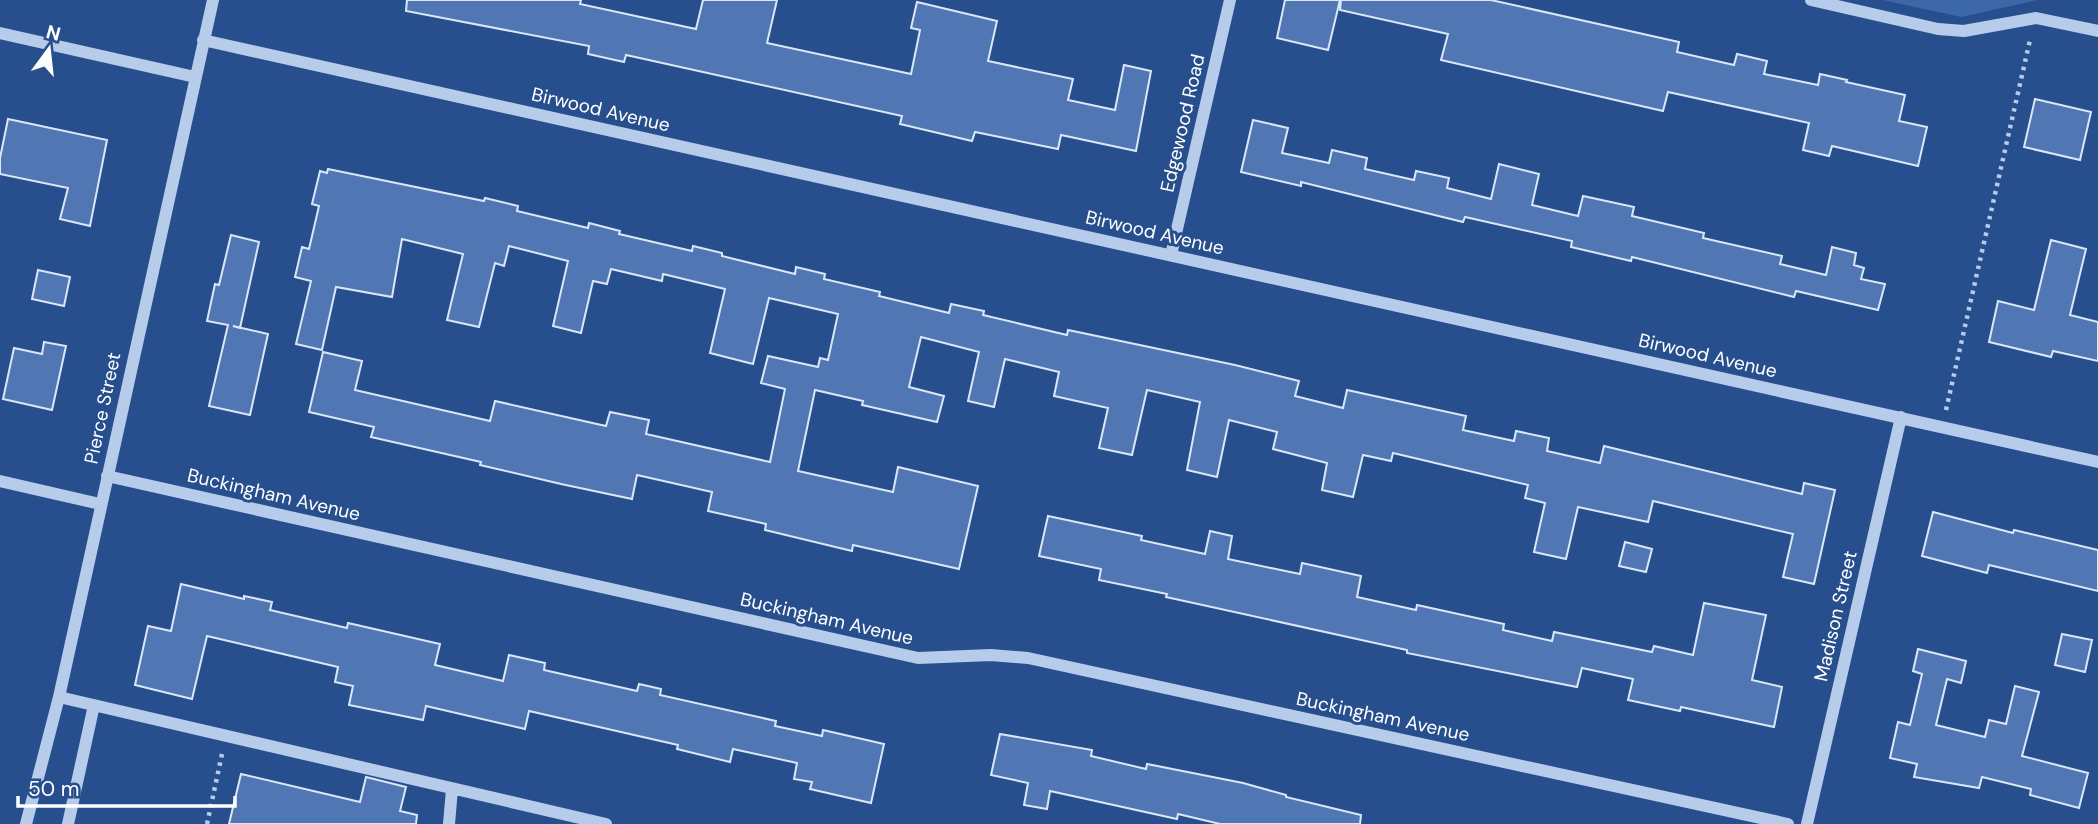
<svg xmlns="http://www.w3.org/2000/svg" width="2098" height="824" viewBox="0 0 2098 824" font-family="'DM Sans',sans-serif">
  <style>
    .green { fill: #3c68a9 }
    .building { fill: #5077b3; stroke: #dbe7f8; stroke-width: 2 }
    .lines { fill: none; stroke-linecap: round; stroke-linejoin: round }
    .path { stroke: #b7ccea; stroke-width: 4.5; stroke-dasharray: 3.5 5; stroke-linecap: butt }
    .minor { stroke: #b7ccea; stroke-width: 12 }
    .labels { text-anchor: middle; stroke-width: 6; stroke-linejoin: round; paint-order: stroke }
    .street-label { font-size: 19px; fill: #fff; stroke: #274f8d }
  </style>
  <rect width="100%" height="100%" fill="#274f8d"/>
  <path class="green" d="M 1883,0 L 2037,0 L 1961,17 Z"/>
  <path class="building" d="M 407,0 L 581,0 L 580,4 L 696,29 L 703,0 L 777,0 L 767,43 L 911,74 L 920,30 L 911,28 L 917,2 L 997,21 L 988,61 L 1073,79 L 1068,100 L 1115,110 L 1124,65 L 1151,71 L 1136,151 L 1061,135 L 1058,149 L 975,132 L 972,141 L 900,124 L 902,116 L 626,55 L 624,62 L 588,54 L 589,46 L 406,11 Z
    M 1285,0 L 1340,0 L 1328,50 L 1277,38 Z
    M 1341,0 L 1491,0 L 1679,42 L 1677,52 L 1734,65 L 1737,54 L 1767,61 L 1764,74 L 1818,85 L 1820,74 L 1847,80 L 1846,82 L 1905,95 L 1899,121 L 1927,127 L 1918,166 L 1832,146 L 1829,156 L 1803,150 L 1809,123 L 1668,92 L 1663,111 L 1441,60 L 1448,34 L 1340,10 Z
    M 2035,99 L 2091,112 L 2080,160 L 2024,147 Z
    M 8,119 L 107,140 L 90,226 L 60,219 L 68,188 L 0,174 L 0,158 Z
    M 1253,120 L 1288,128 L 1282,153 L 1329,163 L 1332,150 L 1367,158 L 1365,169 L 1414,180 L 1416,171 L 1449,178 L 1447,188 L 1491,199 L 1499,164 L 1539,174 L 1532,205 L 1578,216 L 1583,196 L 1634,207 L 1632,216 L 1704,233 L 1703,238 L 1782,256 L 1780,264 L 1826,275 L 1832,247 L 1856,253 L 1854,265 L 1864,268 L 1861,279 L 1885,284 L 1878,310 L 1796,291 L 1794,297 L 1632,257 L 1631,261 L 1571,247 L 1572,241 L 1465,217 L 1463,222 L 1301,182 L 1301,186 L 1241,172 Z
    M 328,169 L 484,201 L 485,198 L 518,206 L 517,211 L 588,228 L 589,223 L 620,231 L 619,234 L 692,251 L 693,246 L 722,253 L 722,256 L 795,274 L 796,267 L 825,274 L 824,279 L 880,292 L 879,296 L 949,313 L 951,304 L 984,311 L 983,315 L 1067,335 L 1068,330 L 1235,365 L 1299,381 L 1295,396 L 1343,408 L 1347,390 L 1466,416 L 1463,430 L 1514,441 L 1516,431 L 1549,438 L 1547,451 L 1600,463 L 1604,446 L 1802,494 L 1804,483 L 1835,490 L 1814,584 L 1783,577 L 1793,534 L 1653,501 L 1648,522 L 1578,507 L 1566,559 L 1534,552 L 1545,503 L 1525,498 L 1528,485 L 1393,453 L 1391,461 L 1363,455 L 1353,497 L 1322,490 L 1327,463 L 1273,449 L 1277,432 L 1229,420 L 1217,477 L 1187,470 L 1200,402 L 1147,390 L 1132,455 L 1099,448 L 1108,408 L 1054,396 L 1059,372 L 1005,359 L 994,407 L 968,401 L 979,352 L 921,337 L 909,387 L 944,396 L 937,422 L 862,405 L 863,401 L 815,390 L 798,471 L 893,492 L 898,467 L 978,486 L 959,569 L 853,545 L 852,551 L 765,530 L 766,524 L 708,511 L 712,492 L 637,475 L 632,499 L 561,484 L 480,465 L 481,462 L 371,437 L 374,427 L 309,412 L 323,352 L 362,361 L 355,390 L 490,421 L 495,401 L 606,426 L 610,412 L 649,420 L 646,434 L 770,462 L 785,389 L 761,383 L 768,356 L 818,367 L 820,358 L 828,360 L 838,314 L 769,298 L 753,364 L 710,353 L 725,289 L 663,274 L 662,281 L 611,269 L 607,284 L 593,281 L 581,333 L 553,326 L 568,261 L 509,246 L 504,266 L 495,263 L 479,327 L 447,320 L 463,254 L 402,239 L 392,297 L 336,287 L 322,350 L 296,344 L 311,281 L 295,277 L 302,247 L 309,249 L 319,206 L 312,204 L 320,171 L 327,173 Z
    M 231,235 L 259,242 L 240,328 L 233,326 L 268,334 L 250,415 L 209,406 L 228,325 L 207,321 L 215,284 L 219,285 Z
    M 2051,240 L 2086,249 L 2070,315 L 2098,322 L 2098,361 L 2053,351 L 2051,357 L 1989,342 L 1998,301 L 2034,310 Z
    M 38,270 L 70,277 L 64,306 L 32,299 Z
    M 44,342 L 66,346 L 52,410 L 3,399 L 14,348 L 42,354 Z
    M 1933,512 L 2013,533 L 2014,530 L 2098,550 L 2098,591 L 1989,565 L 1987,573 L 1922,556 Z
    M 1048,516 L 1142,536 L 1141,540 L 1205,554 L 1210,531 L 1232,536 L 1228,559 L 1300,574 L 1302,563 L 1361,576 L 1357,597 L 1416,610 L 1417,605 L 1504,624 L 1503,630 L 1552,641 L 1554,632 L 1652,652 L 1654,646 L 1693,655 L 1704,603 L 1766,615 L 1752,680 L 1782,687 L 1774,727 L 1681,707 L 1680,711 L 1628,700 L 1633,679 L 1582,668 L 1577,687 L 1407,653 L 1407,650 L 1166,597 L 1167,594 L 1099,580 L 1101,569 L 1039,556 Z
    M 1625,542 L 1652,549 L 1646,572 L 1619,566 Z
    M 181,584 L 244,599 L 244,596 L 272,602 L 270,610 L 347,628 L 348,623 L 440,644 L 435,665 L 503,681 L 509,655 L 545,663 L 544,670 L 637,691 L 639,684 L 661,689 L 660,695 L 776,721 L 775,726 L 822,736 L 823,730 L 884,744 L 871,803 L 810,789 L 812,782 L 794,779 L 797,763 L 733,749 L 730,762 L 677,749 L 678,745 L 529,711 L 525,729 L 426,706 L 423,720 L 349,705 L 353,686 L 335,682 L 338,667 L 207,636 L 192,699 L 135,685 L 148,626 L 171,631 Z
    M 2062,634 L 2092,640 L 2085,672 L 2055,665 Z
    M 1918,649 L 1966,661 L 1961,683 L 1947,679 L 1936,725 L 1985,737 L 1989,720 L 2006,724 L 2015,686 L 2039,692 L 2022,756 L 2088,773 L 2079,808 L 2030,795 L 2031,789 L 1982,777 L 1979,788 L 1914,777 L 1917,764 L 1890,758 L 1898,722 L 1910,725 L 1922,674 L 1913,671 Z
    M 1000,734 L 1092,750 L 1091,756 L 1146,769 L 1147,764 L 1243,783 L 1286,795 L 1286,797 L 1361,815 L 1360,824 L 1220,824 L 1178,814 L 1177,819 L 1050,791 L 1047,809 L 1024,805 L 1028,783 L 991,775 Z
    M 241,774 L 360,802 L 366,777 L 406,787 L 400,811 L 417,815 L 416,824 L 229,824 Z"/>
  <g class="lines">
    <path class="path" d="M 1946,410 L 2030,40
      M 207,824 L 222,754"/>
    <path class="minor" d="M 1811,0 L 1938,29 L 1964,31 L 2036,18 L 2098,31
      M 0,33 L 195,77
      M 203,40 L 2098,462
      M 1171,255 L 1230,0
      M 107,476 L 918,658 L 991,655 L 1028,658 L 1788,824
      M 0,481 L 100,504
      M 59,697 L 606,824
      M 26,824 L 59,697 L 213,0
      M 68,824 L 94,705
      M 449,824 L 452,789
      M 1807,824 L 1901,417"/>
  </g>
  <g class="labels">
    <g class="street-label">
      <text transform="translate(601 109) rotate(13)" y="7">Birwood Avenue</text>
      <text transform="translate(1182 123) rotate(-77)" y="7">Edgewood Road</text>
      <text transform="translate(1155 232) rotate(13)" y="7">Birwood Avenue</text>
      <text transform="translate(1708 355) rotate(13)" y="7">Birwood Avenue</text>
      <text transform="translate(102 408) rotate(-78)" y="7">Pierce Street</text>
      <text transform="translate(274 494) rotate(13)" y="7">Buckingham Avenue</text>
      <text transform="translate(1835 616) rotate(-77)" y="7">Madison Street</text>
      <text transform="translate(827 618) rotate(13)" y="7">Buckingham Avenue</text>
      <text transform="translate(1383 716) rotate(12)" y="7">Buckingham Avenue</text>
    </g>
  </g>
  <g transform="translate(49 49) rotate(15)" stroke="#274f8d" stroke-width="5" paint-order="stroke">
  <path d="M0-5L12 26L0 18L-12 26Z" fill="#ffffff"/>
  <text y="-10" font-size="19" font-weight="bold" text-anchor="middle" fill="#ffffff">N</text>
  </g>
  <path d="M18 796v10h217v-10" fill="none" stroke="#ffffff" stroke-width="3.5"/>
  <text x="28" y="796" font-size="21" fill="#ffffff" stroke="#274f8d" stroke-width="5" paint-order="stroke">50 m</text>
</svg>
